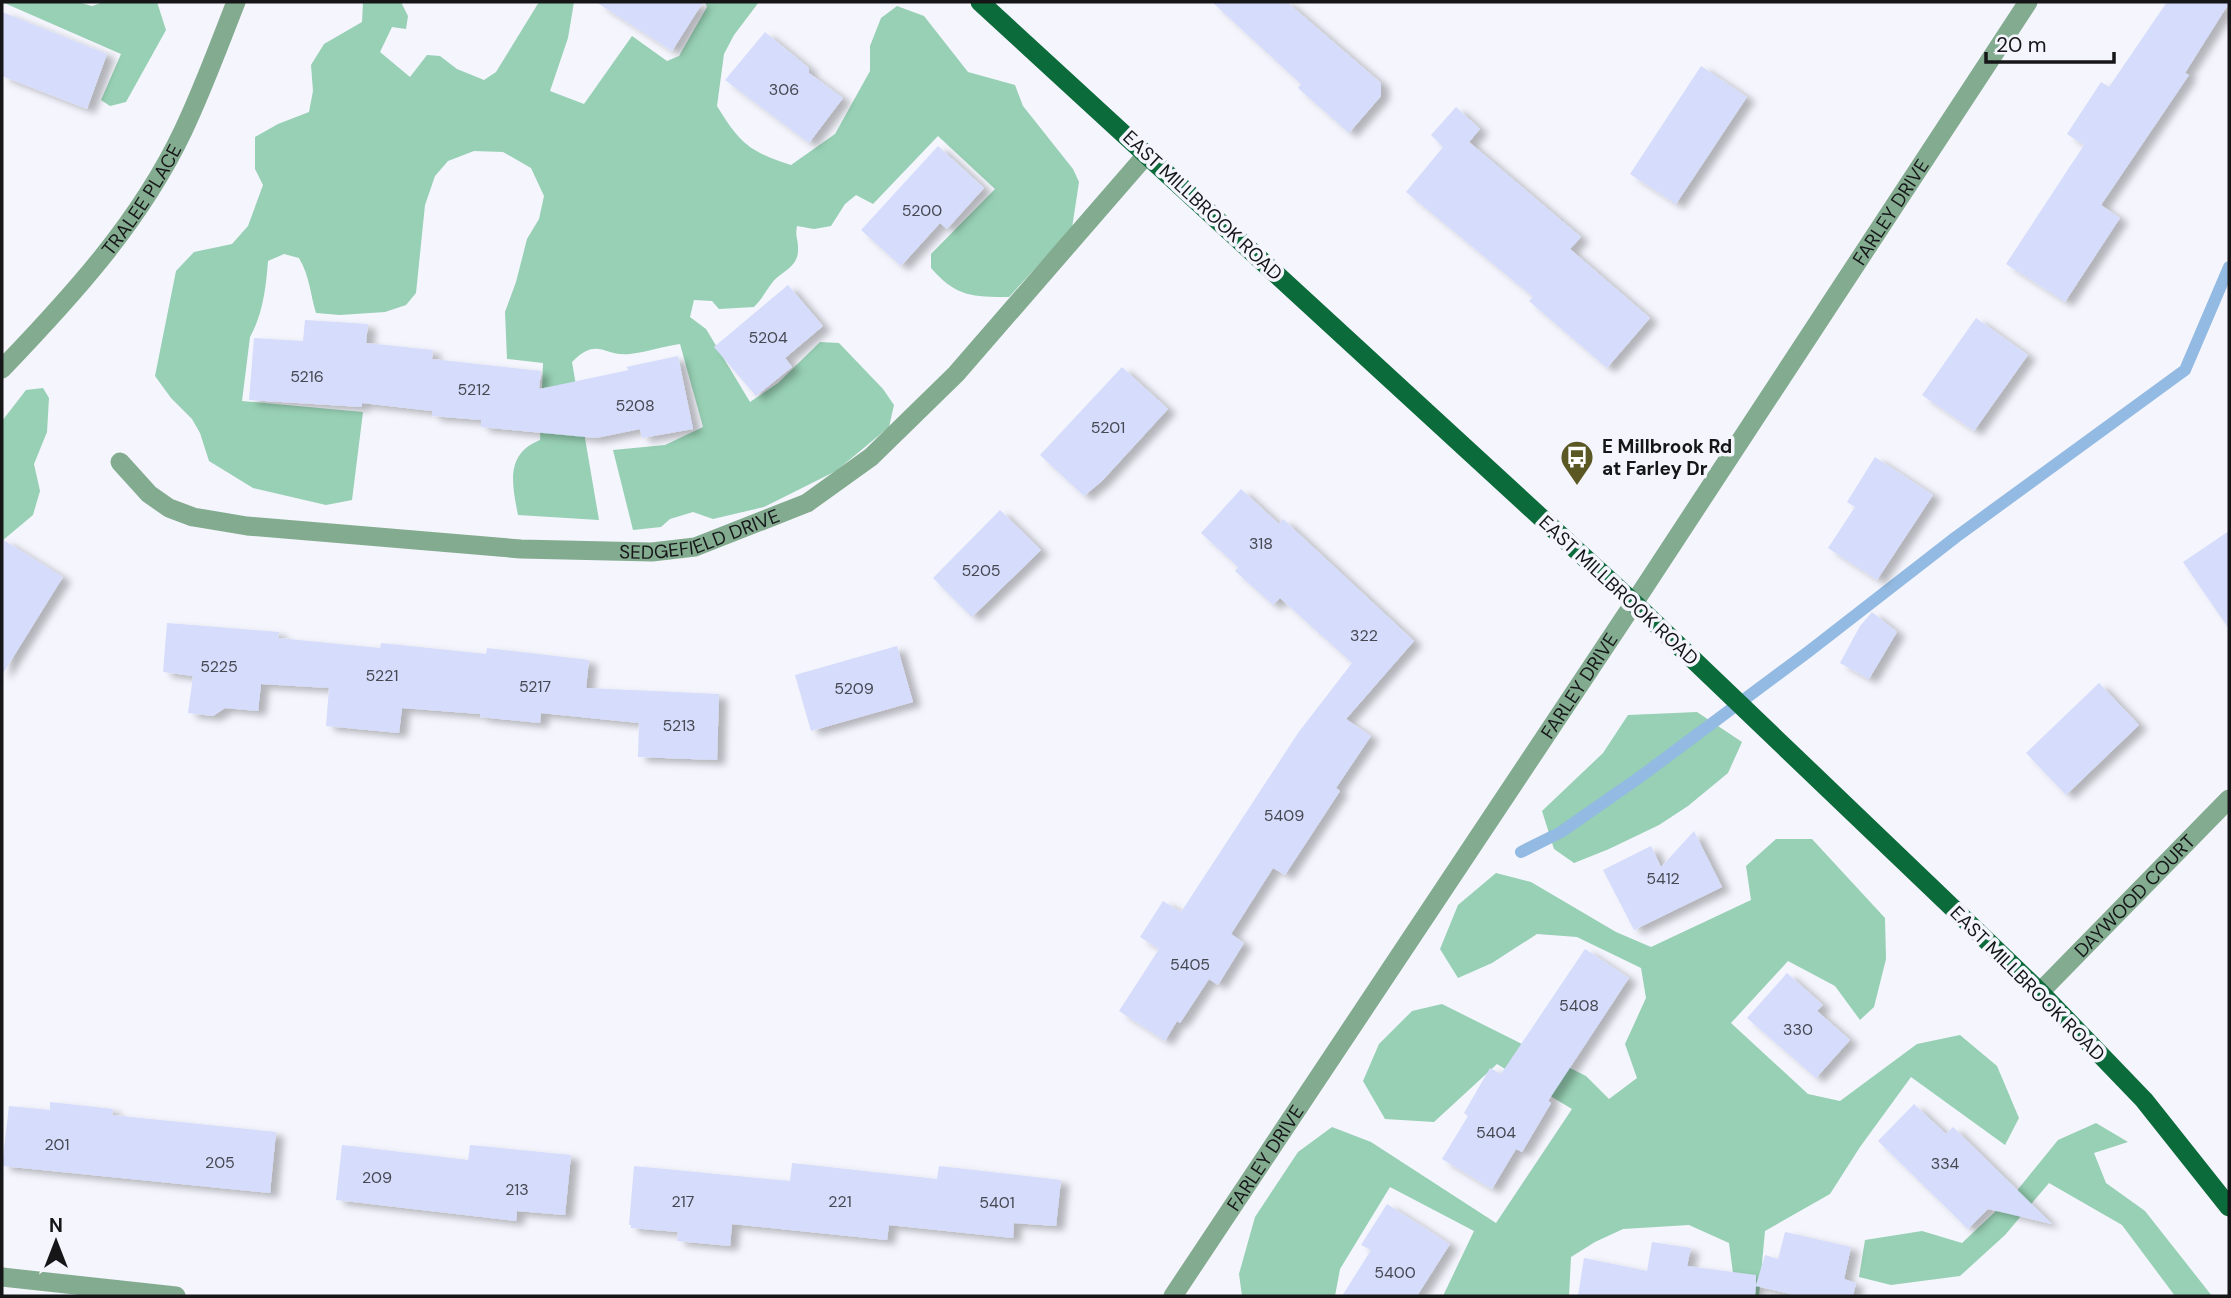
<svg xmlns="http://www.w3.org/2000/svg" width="2231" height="1298" viewBox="0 0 2231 1298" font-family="'DM Sans',sans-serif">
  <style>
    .forest { fill: #97d0b4 }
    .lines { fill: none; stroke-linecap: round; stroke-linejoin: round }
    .stream { stroke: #93bae2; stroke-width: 12 }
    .building { fill: #d6dcfb; filter: url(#shadow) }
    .minor { stroke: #83ab8f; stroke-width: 19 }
    .primary { stroke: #0c6b3b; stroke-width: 19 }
    .labels { text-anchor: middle; stroke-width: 7; stroke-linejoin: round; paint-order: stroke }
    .number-label { font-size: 16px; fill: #464852 }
    .street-label { font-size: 19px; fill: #161619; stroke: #f4f5fd }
    .poi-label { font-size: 19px; font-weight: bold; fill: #161619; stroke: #f4f5fd; text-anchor: start }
  </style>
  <defs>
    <filter id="shadow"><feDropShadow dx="8" dy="4.5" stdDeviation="3.5" flood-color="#0004"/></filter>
  </defs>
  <rect width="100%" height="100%" fill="#f4f5fd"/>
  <path class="forest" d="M 2,2 L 78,2 L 92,6 L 104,2 L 157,2 L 166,30 L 126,102 L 110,106 L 101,100 L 121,54 Z
    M 363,2 L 401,2 L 408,16 L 406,29 L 392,27 L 380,52 L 410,77 L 427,55 L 440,56 L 457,69 L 484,80 L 496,72 L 539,2 L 574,2 L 568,38 L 550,91 L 584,104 L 632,36 L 667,61 L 679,56 L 707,7 L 705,2 L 759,2 L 734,35 L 724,54 L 717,106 C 739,142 749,152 791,165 L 835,134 L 870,71 L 870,46 L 881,18 L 897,6 L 924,16 L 968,72 L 1015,85 L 1023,106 L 1073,169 L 1079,182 L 1072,228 L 1009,297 C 973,297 956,297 931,268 L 931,254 L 995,189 L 938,136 L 873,204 L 856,195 L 845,204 L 831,226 L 814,229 L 797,226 C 795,238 798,238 798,248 C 799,268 781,271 772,283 C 765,292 762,299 754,307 L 719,309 L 712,301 L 694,300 L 690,317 L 706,329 L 750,402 L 778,383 L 820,342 L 839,343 L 883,389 L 894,405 L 889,427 L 836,471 L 764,507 L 713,519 L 693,512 L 670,519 L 661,527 L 633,530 L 613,450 L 665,445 L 703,427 L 680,344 C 664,346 647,352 630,354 C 603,357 598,336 572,362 L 599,520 L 518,515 C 512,484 505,454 540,440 L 543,363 L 507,359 L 505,312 L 516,282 L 527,239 L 539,219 L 544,196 L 531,168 L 503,152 L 474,151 L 448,161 L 435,176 L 425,205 L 416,293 L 406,305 L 385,312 L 340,315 L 316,313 C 310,293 310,277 299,258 L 284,254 L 268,261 C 266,287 263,314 250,337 L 242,401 L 363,412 L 352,500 L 326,505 L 253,488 L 209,461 L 200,433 L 192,419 L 171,398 L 155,376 L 176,271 L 194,252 L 232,244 L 248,226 L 263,185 L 255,169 L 255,137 L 278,124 L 309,112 L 313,91 L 311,65 L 324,44 L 362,22 Z
    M 43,388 L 49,398 L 47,432 L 34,464 L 40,491 L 33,515 L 2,541 L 2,421 L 26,390 Z
    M 1697,712 L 1742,742 L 1728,773 L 1688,806 L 1659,825 L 1609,849 L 1574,863 L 1554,849 L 1542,811 L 1603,753 L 1628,715 Z
    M 1776,839 L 1812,839 L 1885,918 L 1886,959 L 1874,1007 L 1860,1020 L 1835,986 L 1788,961 L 1731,1023 L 1808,1094 L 1840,1101 L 1917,1044 L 1960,1035 L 1997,1066 L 2019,1118 L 2005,1145 L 1911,1077 L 1860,1147 L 1830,1194 L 1765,1231 L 1759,1296 L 1736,1296 L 1729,1243 L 1689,1225 L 1623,1229 L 1595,1242 L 1571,1257 L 1569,1296 L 1443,1296 L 1474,1231 L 1390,1187 L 1340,1269 L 1335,1296 L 1242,1296 L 1239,1274 L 1255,1217 L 1298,1152 L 1332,1127 L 1371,1142 L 1496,1223 L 1572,1109 L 1497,1064 L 1434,1122 L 1385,1119 L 1363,1081 L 1379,1044 L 1412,1011 L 1442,1004 L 1586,1076 L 1609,1099 L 1637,1078 L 1625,1044 L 1646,998 L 1641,968 L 1577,937 L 1537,934 L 1492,963 L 1458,978 L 1440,949 L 1458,905 L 1496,873 L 1531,882 L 1616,932 L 1651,947 L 1751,900 L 1746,866 Z
    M 2096,1123 L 2128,1142 L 2094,1153 L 2106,1183 L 2145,1211 L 2212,1296 L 2175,1296 L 2122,1225 L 2049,1183 L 2005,1235 L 1960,1276 L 1891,1285 L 1859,1277 L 1865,1240 L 1922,1231 L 1962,1243 L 2015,1193 L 2058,1140 Z"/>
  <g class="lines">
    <path class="stream" d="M 1521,852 L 1561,832 L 1640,777 L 1808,652 L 1956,537 L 2185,370 L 2229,267"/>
  </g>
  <path class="building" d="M 596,2 L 703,2 L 672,51 Z
    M 1212,2 L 1287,2 L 1381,83 L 1381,96 L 1349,133 L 1298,88 L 1301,84 Z
    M 2167,2 L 2229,3 L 2185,73 L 2189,75 L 2101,205 L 2120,218 L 2065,302 L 2006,264 L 2084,145 L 2067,134 L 2101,82 L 2109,87 Z
    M 2,12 L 107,54 L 87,109 L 2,76 Z
    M 765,32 L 809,68 L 809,73 L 843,98 L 809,143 L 725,80 Z
    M 1701,66 L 1747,97 L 1676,204 L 1630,174 Z
    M 1456,107 L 1480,129 L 1469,142 L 1581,237 L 1570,249 L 1650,318 L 1607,368 L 1529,301 L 1533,297 L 1406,192 L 1443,147 L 1431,135 Z
    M 938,146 L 984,188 L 947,229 L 940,223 L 901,266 L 861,230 Z
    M 788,285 L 823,326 L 785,358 L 792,367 L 756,396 L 714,347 Z
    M 1976,318 L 2028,355 L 1974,431 L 1922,395 Z
    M 305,320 L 368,324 L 366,343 L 433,350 L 432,359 L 541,371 L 539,389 L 629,370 L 626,367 L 678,356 L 693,429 L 642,438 L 640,429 L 596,438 L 481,427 L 481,420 L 432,416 L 432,411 L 362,403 L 362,407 L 249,400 L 254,338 L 303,341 Z
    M 1122,367 L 1168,409 L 1102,481 L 1084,496 L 1040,455 Z
    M 1875,457 L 1933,495 L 1877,580 L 1828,548 L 1855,507 L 1847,502 Z
    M 1241,489 L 1279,524 L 1283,519 L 1414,641 L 1346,719 L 1371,736 L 1336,788 L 1340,791 L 1285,875 L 1273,868 L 1231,934 L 1244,943 L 1218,985 L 1209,979 L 1180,1023 L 1177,1021 L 1165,1041 L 1119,1011 L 1159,949 L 1140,937 L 1163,901 L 1181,912 L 1298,733 L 1352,663 L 1280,598 L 1273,605 L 1235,571 L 1238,567 L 1201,533 Z
    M 1000,510 L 1041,550 L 972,617 L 933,578 Z
    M 2229,531 L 2229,629 L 2183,562 Z
    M 2,539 L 63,577 L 2,675 Z
    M 1872,612 L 1897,632 L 1869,679 L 1840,663 L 1860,626 Z
    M 167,623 L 279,632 L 278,638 L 380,648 L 381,643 L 486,654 L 487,648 L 589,660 L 586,688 L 719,694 L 717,760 L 638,757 L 639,723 L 541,713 L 540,723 L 480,717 L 480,714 L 402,708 L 399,733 L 326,726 L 329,688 L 261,684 L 258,711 L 225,708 L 213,716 L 188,713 L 193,676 L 163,672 Z
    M 897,646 L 913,702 L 811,731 L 795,675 Z
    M 2099,683 L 2139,725 L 2066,795 L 2026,753 Z
    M 1694,831 L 1722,887 L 1634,930 L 1603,870 L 1651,846 L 1661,867 Z
    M 1585,949 L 1629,978 L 1548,1101 L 1551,1103 L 1522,1152 L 1516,1149 L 1492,1189 L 1442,1159 L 1468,1116 L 1464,1113 L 1490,1068 L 1501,1074 Z
    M 1787,973 L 1823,1005 L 1817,1011 L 1850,1040 L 1816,1078 L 1747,1018 Z
    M 50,1102 L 113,1109 L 112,1115 L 276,1132 L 270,1193 L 2,1166 L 9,1106 L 50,1110 Z
    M 1914,1104 L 1946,1134 L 1953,1127 L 2052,1224 L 1988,1209 L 1968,1229 L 1878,1141 Z
    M 342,1145 L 468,1160 L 470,1145 L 571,1155 L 565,1215 L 517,1211 L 516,1221 L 336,1200 Z
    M 792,1163 L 937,1179 L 939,1166 L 1061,1180 L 1056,1226 L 1014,1223 L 1013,1238 L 889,1225 L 887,1240 L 732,1224 L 730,1246 L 677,1241 L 678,1232 L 631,1228 L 631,1225 L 629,1225 L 634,1166 L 790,1181 Z
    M 1387,1204 L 1450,1244 L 1417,1296 L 1342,1296 L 1371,1250 L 1361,1245 Z
    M 1785,1232 L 1851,1247 L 1844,1279 L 1856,1283 L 1853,1296 L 1799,1296 L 1756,1286 L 1755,1296 L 1578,1296 L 1584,1258 L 1647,1271 L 1652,1242 L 1691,1248 L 1687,1266 L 1756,1275 L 1756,1285 L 1765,1255 L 1778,1259 Z"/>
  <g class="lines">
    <g class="minor">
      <path id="s1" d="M 2,369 C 71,297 140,222 183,131 C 203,89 219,45 236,2"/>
      <path id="s2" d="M 120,462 L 149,494 L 169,508 L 193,517 L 247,526 L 521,549 L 652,552 L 695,547 L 807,503 L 871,457 L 956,374 L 1147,154"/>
      <path id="s3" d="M 2040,992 L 2229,799"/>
      <path d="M 2,1277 L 176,1296"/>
      <path id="s4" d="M 1173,1296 L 1634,603 L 2028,2"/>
    </g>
    <path class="primary" d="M 980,2 L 1634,603 L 1983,937 L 2040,992 L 2144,1100 L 2229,1207"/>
  </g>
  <defs>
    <symbol id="bus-pin" viewBox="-11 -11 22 30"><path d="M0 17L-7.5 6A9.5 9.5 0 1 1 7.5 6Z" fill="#5b5824" stroke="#f4f5fd"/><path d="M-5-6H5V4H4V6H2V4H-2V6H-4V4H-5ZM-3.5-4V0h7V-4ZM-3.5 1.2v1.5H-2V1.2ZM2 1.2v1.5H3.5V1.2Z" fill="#fff"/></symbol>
  </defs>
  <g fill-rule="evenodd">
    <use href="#bus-pin" x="1558" y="438" width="38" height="52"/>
  </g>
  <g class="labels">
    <g class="number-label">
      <text x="784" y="95">306</text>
      <text x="922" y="216">5200</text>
      <text x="768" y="343">5204</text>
      <text x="307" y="382">5216</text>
      <text x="474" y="395">5212</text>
      <text x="635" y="411">5208</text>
      <text x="1108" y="433">5201</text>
      <text x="1261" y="549">318</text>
      <text x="981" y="576">5205</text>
      <text x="1364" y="641">322</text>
      <text x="219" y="672">5225</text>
      <text x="382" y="681">5221</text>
      <text x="535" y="692">5217</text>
      <text x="854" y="694">5209</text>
      <text x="679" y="731">5213</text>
      <text x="1284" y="821">5409</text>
      <text x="1663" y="884">5412</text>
      <text x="1190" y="970">5405</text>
      <text x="1579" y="1011">5408</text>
      <text x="1798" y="1035">330</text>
      <text x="1496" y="1138">5404</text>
      <text x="57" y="1150">201</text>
      <text x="220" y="1168">205</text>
      <text x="1945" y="1169">334</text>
      <text x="377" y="1183">209</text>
      <text x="517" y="1195">213</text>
      <text x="683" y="1207">217</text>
      <text x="840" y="1207">221</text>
      <text x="997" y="1208">5401</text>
      <text x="1395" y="1278">5400</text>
    </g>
    <g class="street-label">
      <text dy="7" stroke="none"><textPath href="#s1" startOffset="220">TRALEE PLACE</textPath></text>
      <text transform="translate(1203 205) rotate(43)" y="7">EAST MILLBROOK ROAD</text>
      <text dy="7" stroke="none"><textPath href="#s4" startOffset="1300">FARLEY DRIVE</textPath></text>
      <text dy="7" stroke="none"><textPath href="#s2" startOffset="604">SEDGEFIELD DRIVE</textPath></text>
      <text transform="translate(1619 590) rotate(43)" y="7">EAST MILLBROOK ROAD</text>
      <text dy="7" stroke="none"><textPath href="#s4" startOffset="733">FARLEY DRIVE</textPath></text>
      <text dy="7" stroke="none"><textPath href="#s3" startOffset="135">DAYWOOD COURT</textPath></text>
      <text transform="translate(2028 983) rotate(45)" y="7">EAST MILLBROOK ROAD</text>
      <text dy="7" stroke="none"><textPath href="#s4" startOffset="166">FARLEY DRIVE</textPath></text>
    </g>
    <g class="poi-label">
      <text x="1602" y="453">E Millbrook Rd<tspan x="1602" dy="22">at Farley Dr</tspan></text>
    </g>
  </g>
  <rect width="2231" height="1298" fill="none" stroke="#161619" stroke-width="7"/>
  <g transform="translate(56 1242)" stroke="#f4f5fd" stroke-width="5" paint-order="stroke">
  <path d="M0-5L12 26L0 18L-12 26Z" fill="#161619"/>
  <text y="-10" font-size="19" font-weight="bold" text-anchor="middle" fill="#161619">N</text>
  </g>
  <path d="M1986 52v10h128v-10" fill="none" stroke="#161619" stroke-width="3.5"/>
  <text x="1996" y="52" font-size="21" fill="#161619" stroke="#f4f5fd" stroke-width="5" paint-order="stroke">20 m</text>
</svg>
